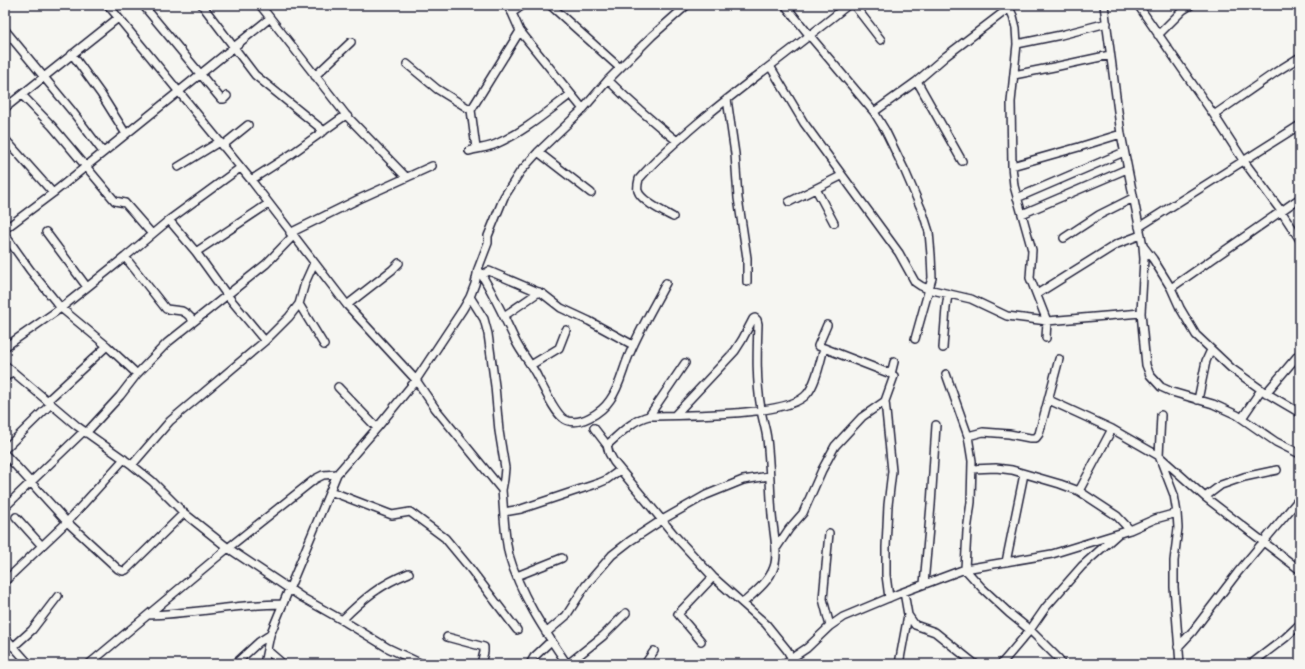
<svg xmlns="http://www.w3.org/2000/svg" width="1305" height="669" viewBox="0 0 1305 669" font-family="'Balsamiq Sans',sans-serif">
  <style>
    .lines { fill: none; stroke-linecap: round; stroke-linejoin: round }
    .minor-casing { stroke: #22223b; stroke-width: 10 }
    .minor { stroke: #f6f6f2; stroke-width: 7 }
  </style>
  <rect width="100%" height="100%" fill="#f6f6f2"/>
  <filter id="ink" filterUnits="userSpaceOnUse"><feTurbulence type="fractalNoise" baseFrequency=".025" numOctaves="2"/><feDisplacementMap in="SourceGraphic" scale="8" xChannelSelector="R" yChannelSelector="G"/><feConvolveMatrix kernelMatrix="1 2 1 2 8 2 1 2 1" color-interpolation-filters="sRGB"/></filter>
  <g filter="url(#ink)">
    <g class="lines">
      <defs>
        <path id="minor" d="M 108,5 L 251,180 L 347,305 L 416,380 L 435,408 L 502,490
          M 143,5 L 221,99 L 224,99 L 227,96
          M 202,5 L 255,75 L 324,131
          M 260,5 L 346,115 L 406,177
          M 507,5 L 512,13 L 520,31 L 583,109
          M 550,5 L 620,68
          M 785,5 L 810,36 L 874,112 L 885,130 L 905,171 L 923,213 L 929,232 L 931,255 L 932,278 L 915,339
          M 854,5 L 881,40
          M 1008,5 L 1013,16 L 1016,28 L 1017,44 L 1011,102 L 1012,166 L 1014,186 L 1032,250 L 1030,278 L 1032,283 L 1047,321 L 1046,338
          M 1104,5 L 1121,134 L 1143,246 L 1144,259 L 1141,313 L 1146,365 L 1150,375 L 1161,387 L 1172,392 L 1213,404 L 1237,415 L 1276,442 L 1300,454
          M 1138,5 L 1214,115 L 1243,160 L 1281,211 L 1300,240
          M 512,13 L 523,5
          M 5,30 L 72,111 L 103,152
          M 1158,35 L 1183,10 L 1191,5
          M 1017,44 L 1061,35 L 1107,23
          M 72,54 L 101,94 L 126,134
          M 407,64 L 437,89 L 471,110
          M 770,66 L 804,123 L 899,253 L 915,282 L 921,286 L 928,289 L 971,299 L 1007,316 L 1047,321 L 1141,313
          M 1014,75 L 1054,67 L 1110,55
          M 315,76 L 351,42
          M 608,80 C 630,102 653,122 677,141
          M 917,81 L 962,161
          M 22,95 L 52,126 L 115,201 L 125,203 L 152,234
          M 727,99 L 735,154 L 738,198 L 747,258 L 747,282
          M 5,108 L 118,18
          M 874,112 L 917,81 L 946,56 L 1009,8
          M 1214,115 L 1276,72 L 1300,57
          M 5,139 L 53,193
          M 222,146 L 248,125
          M 476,148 L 471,110 L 520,31
          M 469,151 C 478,148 487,148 496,144 C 524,132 547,112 571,94
          M 538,152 L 591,193
          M 1012,166 L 1079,147 L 1121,134
          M 178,167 L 219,142
          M 251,180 L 290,155 L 346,115
          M 816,189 L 834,223
          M 1017,198 L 1124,152
          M 789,202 L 841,176
          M 1022,214 L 1127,169
          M 673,217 C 664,212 641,201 638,191 C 637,187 638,183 639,179 C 657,158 678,140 699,122 C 747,82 799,45 848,5
          M 169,220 L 196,252 L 227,295 L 265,341
          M 1139,227 L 1300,125
          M 5,229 L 53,193 L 270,18
          M 46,232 L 87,287
          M 290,233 L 359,199 L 432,166
          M 5,235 L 30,270 L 61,308 L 107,346 L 137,374
          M 1064,238 L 1099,215 L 1133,198
          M 1143,246 L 1153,259 L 1171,288 L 1180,308 L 1196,335 L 1231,368 L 1266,393 L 1300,413
          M 196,252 L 268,204
          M 125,257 L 166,309 L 182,311 L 187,314 L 194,321
          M 478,269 C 493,292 504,317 516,342 C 522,354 532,365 538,378 C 544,388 554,412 564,419 C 579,428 602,412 610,400 C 620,387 623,368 630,353 C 640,329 654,306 666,283
          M 482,275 L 489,271 L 543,294 L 561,308 L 589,321 L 633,345
          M 1171,288 L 1300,198
          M 1037,294 L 1117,244 L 1141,235
          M 470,297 L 484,319 L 488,334 L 495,386 L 499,431 L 505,468 L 504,479 L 502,490 C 504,511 504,534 509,555 C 520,594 544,630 567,664
          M 299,304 L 324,345
          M 347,305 L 392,270 L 399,263
          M 504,316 L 539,292
          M 5,347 L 61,308 L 125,257 L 169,220 L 240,168
          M 824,348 L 818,346 L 827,325
          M 943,348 L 946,308 L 948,295
          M 5,365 L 77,426 L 132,465 L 152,481 L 184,513 L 228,548 L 303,598 L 342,620 L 388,648 L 422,664
          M 531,365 L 559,348 L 566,330
          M 946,374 L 968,436 L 972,461 L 971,502 L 967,531 L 965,569 L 982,588 L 1009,613 L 1030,630 L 1059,659 L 1061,664
          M 5,378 L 12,371
          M 338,387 L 377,428
          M 1266,393 L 1300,353
          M 1049,400 L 1112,429 L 1159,456 L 1205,497 L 1300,570
          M 1198,400 L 1206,361 L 1211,350
          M 47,401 L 107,346
          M 675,415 L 735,351 L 742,340 L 753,319 L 755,318 L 757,320 L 758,324 C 757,353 756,379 761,409 C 762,419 766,429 767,439 C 770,464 770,490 772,515 C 773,530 779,553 774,567 C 769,582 754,593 743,603
          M 1161,415 L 1159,456 L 1174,495 L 1177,513 L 1178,528 L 1174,561 L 1174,587 L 1180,664
          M 649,416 L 685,363
          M 1242,418 L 1261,390
          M 594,428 L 607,445 L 609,453 L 614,462 L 676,537 L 713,577 L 766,624 L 787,650 L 795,664
          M 86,433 L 120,396 L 137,374 L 167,343 L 266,264 L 293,236
          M 968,436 L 983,432 L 1009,434 L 1030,438 L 1036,438 L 1039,434 L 1059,359
          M 607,445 C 620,434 632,420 649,416 C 679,415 789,417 807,394 C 816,384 820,362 824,348 L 891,374
          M 5,449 L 51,404
          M 5,454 L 67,522 L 118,569 L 123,571 L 126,570 L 184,513
          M 132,465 L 170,421 L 265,341 L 289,317 L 299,304 L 305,283 L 314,263
          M 972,469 L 996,468 L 1012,470 L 1060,484 L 1079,491 L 1117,516 L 1130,530
          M 330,491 L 392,515 L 410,512 L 445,538 L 469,567 L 517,630
          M 1079,491 L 1112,429
          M 1205,497 L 1221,485 L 1244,477 L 1277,470
          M 5,507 L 84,431
          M 504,512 L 521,509 L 599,483 L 606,480 L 620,470
          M 16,517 L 42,546
          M 829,533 L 823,599 L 830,626
          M 777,547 L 789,529 L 803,513 L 822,470 L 835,446 L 862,417 L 885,401
          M 1006,562 L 1024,474
          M 517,576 L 562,558
          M 5,581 L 67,522 L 124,459
          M 924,584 L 931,505 L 936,425
          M 904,592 L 908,615 L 915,625 L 935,632 L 975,664
          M 889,598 L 886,575 L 886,547 L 888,505 L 892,471 L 885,401 L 894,376 L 891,374 L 894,362
          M 148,615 C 193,614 238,604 283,604
          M 342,620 C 363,599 381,584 409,573
          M 546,633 L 566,616 L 586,585 L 612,555 L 630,541 L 662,520 L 706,495 L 743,480 L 769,476
          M 5,637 L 29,664
          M 447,637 L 484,647 L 484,652 L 481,664
          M 701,641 L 678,614 L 713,577
          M 13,647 L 32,630 L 58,596
          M 1178,647 L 1193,631 L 1238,572 L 1300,498
          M 268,651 L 283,664
          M 89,664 L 228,548 L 315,479 L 323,475 L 337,474 L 377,428 L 416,380 L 463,309 L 470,297 L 475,284 L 478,269 L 488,243 L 488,236 L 504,197 L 520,172 L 538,152 L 583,109 L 608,80 L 652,36 L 687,5
          M 235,664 L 259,642 L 270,635
          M 264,664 L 270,635 L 337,474
          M 530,664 L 534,657 L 551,641
          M 568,664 L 603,636 L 626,613
          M 645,664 L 654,651
          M 783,664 L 807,648 L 830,626 L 843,617 L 898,594 L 965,569 L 1052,554 L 1130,530 L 1155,519 L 1177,513
          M 899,664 L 908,615
          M 1001,664 L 1008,656 L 1030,630 L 1046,607 L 1082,566 L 1118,534
          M 1251,664 L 1285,638 L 1300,624"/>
      </defs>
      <use href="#minor" class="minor-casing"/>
      <use href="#minor" class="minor"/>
    </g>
  </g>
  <rect width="1305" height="669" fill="none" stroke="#f6f6f2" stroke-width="20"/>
  <rect x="10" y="10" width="1285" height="649" fill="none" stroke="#22223b" stroke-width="1.5" filter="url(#ink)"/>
</svg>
